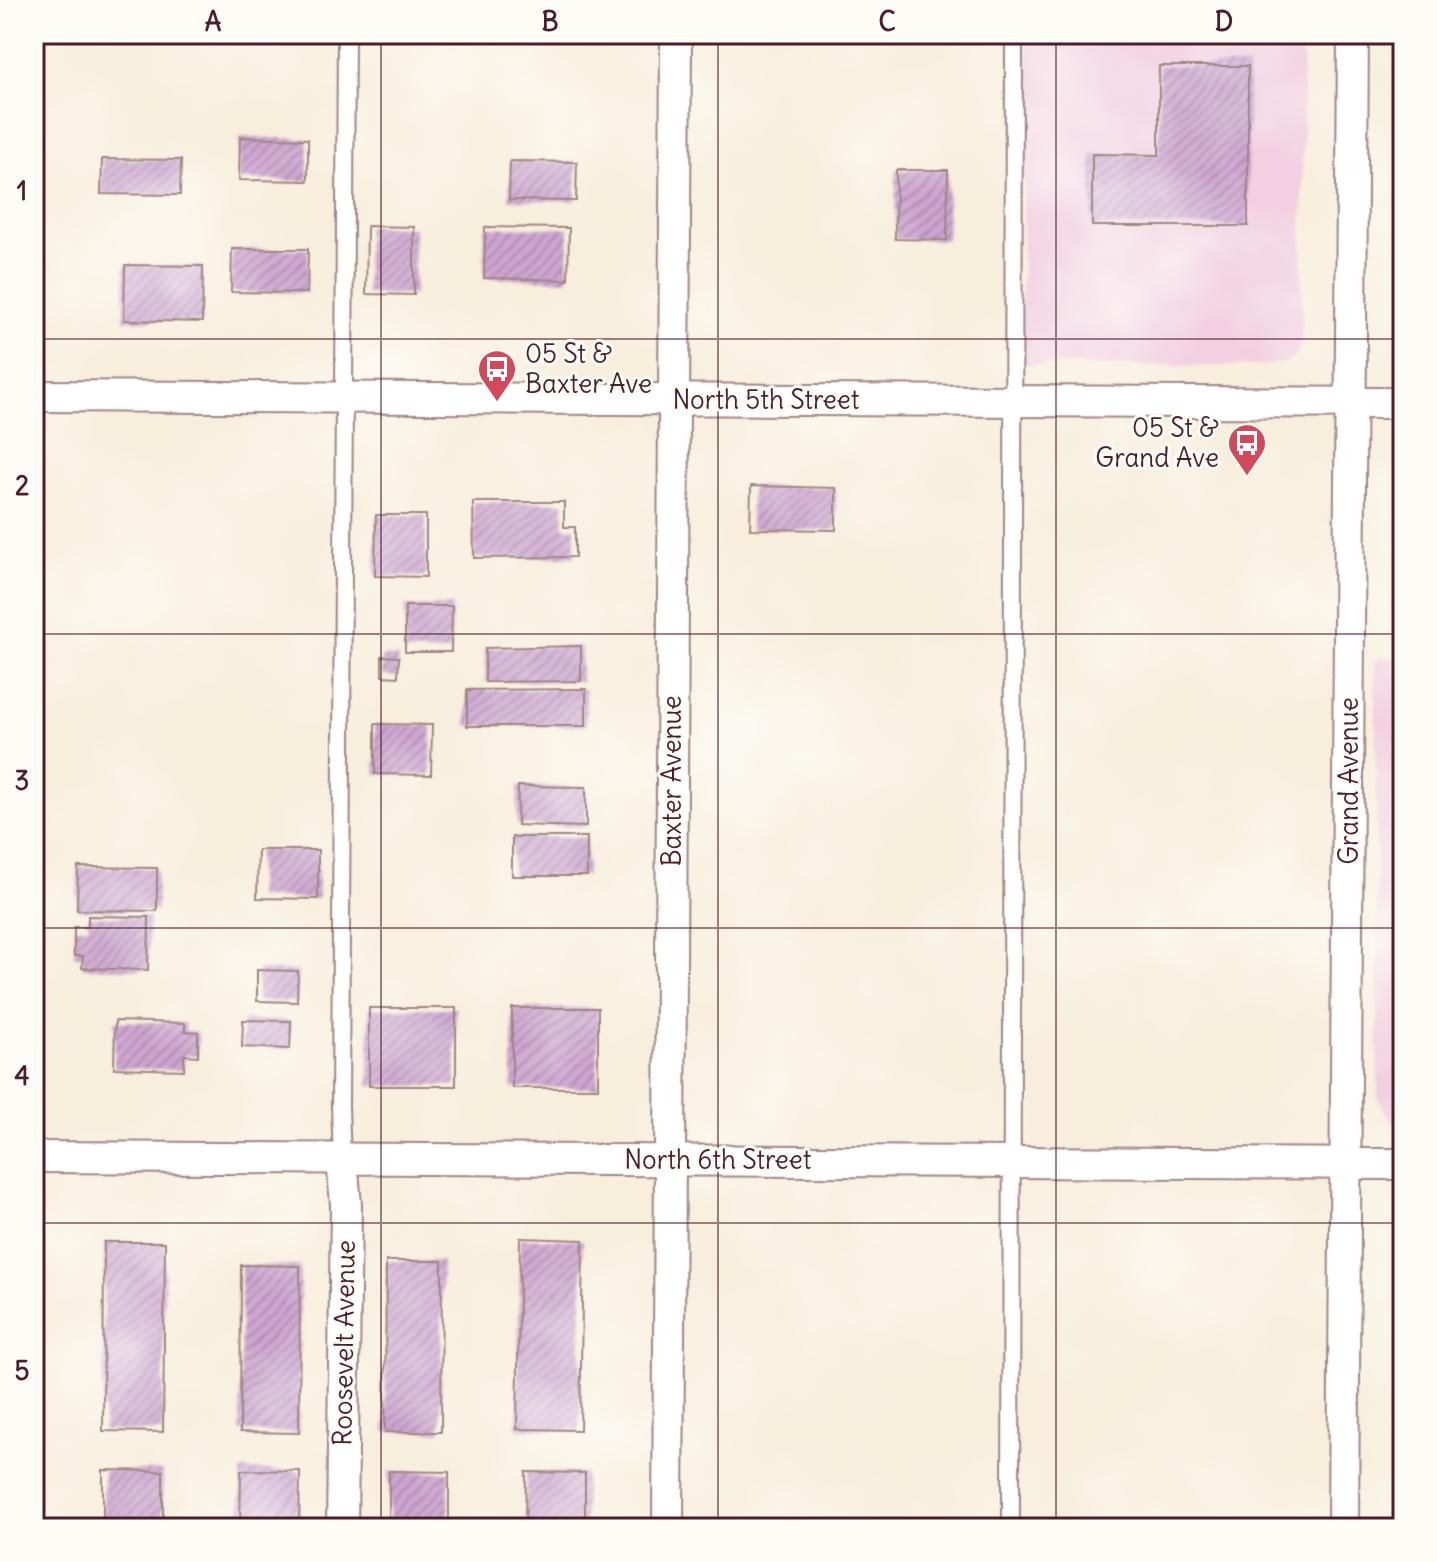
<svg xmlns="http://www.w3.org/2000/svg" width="1437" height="1562" viewBox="0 0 1437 1562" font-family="Delius,sans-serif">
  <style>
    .built { fill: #f2cfe1 }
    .building { fill: url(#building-hatch) }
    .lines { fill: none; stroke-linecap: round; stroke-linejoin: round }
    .lane-casing { stroke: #a08684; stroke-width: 20 }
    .street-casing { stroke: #a08684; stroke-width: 34 }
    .lane { stroke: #fff; stroke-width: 16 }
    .street { stroke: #fff; stroke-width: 30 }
    .grid { fill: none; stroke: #4a1f2b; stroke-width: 2; stroke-opacity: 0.55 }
    .labels { text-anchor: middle; stroke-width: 6; stroke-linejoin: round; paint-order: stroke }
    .poi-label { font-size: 26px; fill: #4a1f2b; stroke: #fdfcf7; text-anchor: start }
    .street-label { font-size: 26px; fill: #4a1f2b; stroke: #fdfcf7 }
    .neatline { fill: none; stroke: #4a1f2b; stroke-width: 3 }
    .grid-label { font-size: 26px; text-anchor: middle; font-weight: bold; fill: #4a1f2b }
  </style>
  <defs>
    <pattern id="building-hatch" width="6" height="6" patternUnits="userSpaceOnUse" patternTransform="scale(2)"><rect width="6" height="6" fill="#cea6d1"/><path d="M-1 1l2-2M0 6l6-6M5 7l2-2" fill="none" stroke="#a987aa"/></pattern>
  </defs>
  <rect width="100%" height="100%" fill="#fdfcf7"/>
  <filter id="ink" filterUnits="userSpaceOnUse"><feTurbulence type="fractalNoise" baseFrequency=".0125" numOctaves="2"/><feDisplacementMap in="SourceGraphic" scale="16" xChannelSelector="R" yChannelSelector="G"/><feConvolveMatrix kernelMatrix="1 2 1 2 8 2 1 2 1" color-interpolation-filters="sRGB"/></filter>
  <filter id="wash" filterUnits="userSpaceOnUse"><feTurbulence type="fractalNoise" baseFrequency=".006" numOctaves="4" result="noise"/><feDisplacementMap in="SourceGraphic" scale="32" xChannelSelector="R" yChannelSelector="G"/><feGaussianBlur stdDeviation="1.8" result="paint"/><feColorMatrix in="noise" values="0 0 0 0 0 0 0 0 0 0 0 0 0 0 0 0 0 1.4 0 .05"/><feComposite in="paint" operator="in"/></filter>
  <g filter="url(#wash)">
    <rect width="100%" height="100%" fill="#f7eedc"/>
    <path class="built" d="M 1027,34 L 1303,34 L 1302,338 L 1297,355 L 1285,363 L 1253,366 L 1020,365 Z
      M 1403,657 L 1403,1127 L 1392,1124 L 1378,1097 L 1375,658 Z"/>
    <g id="blocks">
      <path class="building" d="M 1159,66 L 1248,66 L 1248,226 L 1092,226 L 1092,154 L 1159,155 Z
        M 240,137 L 308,139 L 308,181 L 239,180 Z
        M 102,159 L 181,160 L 180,195 L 101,194 Z
        M 510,161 L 577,162 L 576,201 L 509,200 Z
        M 896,170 L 948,170 L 947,240 L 895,239 Z
        M 367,226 L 414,227 L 414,295 L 366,294 Z
        M 485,227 L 569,228 L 568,280 L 484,278 Z
        M 232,249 L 308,249 L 307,293 L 231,292 Z
        M 125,265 L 203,266 L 202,322 L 124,320 Z
        M 751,486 L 836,488 L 836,530 L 750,529 Z
        M 473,502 L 564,502 L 564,527 L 575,527 L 575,557 L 474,558 Z
        M 376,515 L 426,515 L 426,577 L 375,576 Z
        M 405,606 L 452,606 L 451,652 L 405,652 Z
        M 581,646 L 581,681 L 485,682 L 485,648 Z
        M 382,656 L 399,657 L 398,677 L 382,676 Z
        M 586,689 L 586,726 L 467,726 L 467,690 Z
        M 375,724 L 432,725 L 431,775 L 375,774 Z
        M 518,786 L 586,787 L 586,827 L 517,825 Z
        M 512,837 L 587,837 L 587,876 L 512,876 Z
        M 258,850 L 318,850 L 318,899 L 257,898 Z
        M 78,867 L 157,868 L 157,911 L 77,910 Z
        M 88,916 L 149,917 L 148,970 L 82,968 L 83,956 L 74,956 L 74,927 L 88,927 Z
        M 257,970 L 298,971 L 297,1002 L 257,1001 Z
        M 369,1008 L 456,1008 L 456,1086 L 369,1086 Z
        M 512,1008 L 598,1008 L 598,1088 L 512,1088 Z
        M 243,1020 L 291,1021 L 290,1049 L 242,1047 Z
        M 115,1021 L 185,1023 L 185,1031 L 198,1032 L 198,1056 L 184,1055 L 184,1070 L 114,1068 Z
        M 520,1238 L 583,1240 L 580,1430 L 517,1429 Z
        M 104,1242 L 165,1242 L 163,1432 L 103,1431 Z
        M 386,1261 L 442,1261 L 441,1432 L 385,1432 Z
        M 241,1265 L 300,1266 L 299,1433 L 240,1432 Z
        M 103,1470 L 163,1471 L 163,1528 L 103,1528 Z
        M 241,1470 L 300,1471 L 299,1528 L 240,1528 Z
        M 389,1471 L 449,1472 L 449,1528 L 389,1528 Z
        M 526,1472 L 585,1473 L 585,1528 L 525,1528 Z"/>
    </g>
  </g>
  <g filter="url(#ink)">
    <use href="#blocks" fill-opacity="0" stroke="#a08684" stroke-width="2"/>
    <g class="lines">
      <defs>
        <path id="lane" d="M 342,1159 L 340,1107 L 346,34
          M 1011,1528 L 1014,34"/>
        <path id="street" d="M 34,396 L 1403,403
          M 34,1157 L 1403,1164
          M 342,1528 L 346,1205 L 342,1159
          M 668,1528 L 676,34
          M 1343,1528 L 1353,34"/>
      </defs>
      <use href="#lane" class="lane-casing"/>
      <use href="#street" class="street-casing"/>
      <use href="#lane" class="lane"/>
      <use href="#street" class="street"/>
    </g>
  </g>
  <path class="grid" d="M 381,34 L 381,1528M 718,34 L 718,1528M 1056,34 L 1056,1528M 34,339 L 1403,339M 34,634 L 1403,634M 34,928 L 1403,928M 34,1223 L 1403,1223"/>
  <defs>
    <symbol id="bus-pin" viewBox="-11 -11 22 30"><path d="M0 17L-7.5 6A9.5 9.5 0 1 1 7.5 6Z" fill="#d1495b" stroke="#fdfcf7"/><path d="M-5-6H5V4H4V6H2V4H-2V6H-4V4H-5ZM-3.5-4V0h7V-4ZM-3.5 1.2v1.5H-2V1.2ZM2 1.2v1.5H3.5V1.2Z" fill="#fff"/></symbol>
  </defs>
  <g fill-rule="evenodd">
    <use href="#bus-pin" x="475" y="347" width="44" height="60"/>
    <use href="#bus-pin" x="1225" y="421" width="44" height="60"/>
  </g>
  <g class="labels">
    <g class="poi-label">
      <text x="525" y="363">05 St &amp;<tspan x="525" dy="30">Baxter Ave</tspan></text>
      <text x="1219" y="437" text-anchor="end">05 St &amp;<tspan x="1219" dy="30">Grand Ave</tspan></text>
    </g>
    <g class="street-label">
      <text x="766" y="409">North 5th Street</text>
      <text transform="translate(672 781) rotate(-90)" y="9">Baxter Avenue</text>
      <text transform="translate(1349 781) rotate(-90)" y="9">Grand Avenue</text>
      <text x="718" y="1169">North 6th Street</text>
      <text transform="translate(344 1343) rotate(-89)" y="9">Roosevelt Avenue</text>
    </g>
  </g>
  <rect width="1437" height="1562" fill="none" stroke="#fdfcf7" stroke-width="88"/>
  <rect x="44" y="44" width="1349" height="1474" class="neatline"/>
  <g class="grid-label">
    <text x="213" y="31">A</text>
    <text x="550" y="31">B</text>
    <text x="887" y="31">C</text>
    <text x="1224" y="31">D</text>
    <text x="22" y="200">1</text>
    <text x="22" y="495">2</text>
    <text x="22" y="790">3</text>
    <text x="22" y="1085">4</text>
    <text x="22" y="1380">5</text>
  </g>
</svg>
